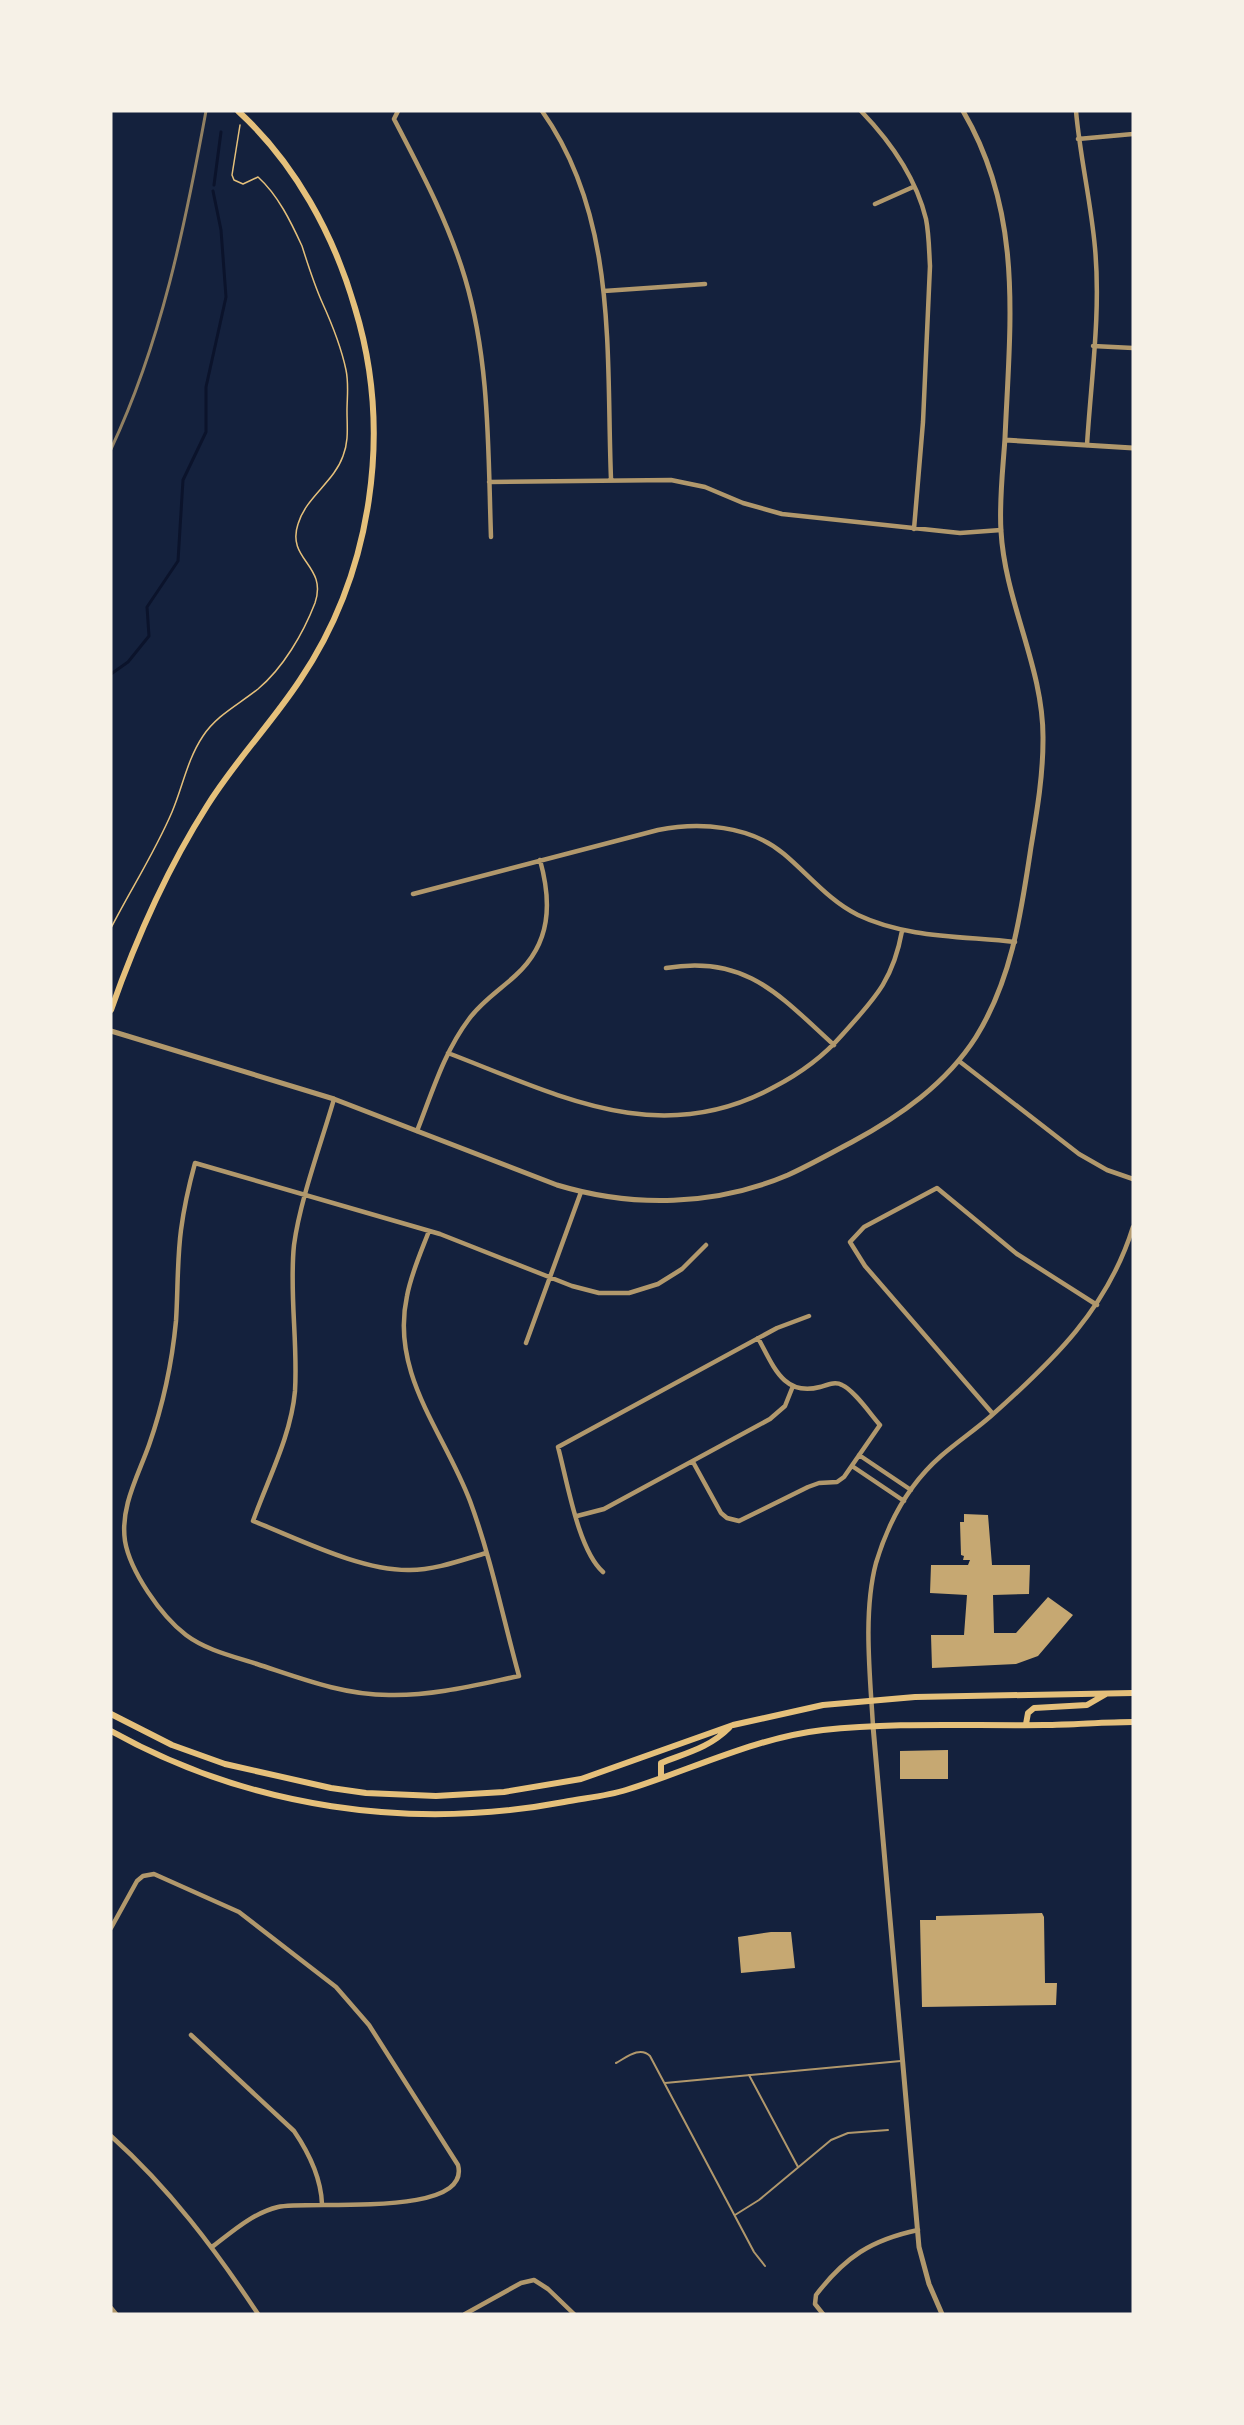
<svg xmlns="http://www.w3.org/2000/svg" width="1244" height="2425" viewBox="0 0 1244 2425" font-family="Manrope,sans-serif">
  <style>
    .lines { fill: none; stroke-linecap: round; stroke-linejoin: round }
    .stream { stroke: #0b132b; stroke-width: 3 }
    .building { fill: #c6a872 }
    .path { stroke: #e5c07b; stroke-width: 1.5 }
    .service { stroke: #b1986c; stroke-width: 2 }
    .minor { stroke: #b1986c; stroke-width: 4.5 }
    .tertiary { stroke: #b1986c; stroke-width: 5 }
    .secondary { stroke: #e5c07b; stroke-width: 6 }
    .rail { stroke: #918062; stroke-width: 3 }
  </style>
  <rect width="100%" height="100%" fill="#14213d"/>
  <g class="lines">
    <path class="stream" d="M 214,185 L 221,132
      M 111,674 L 128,662 L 149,636 L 147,607 L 178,561 L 183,480 L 206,432 L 206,387 L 226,297 L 221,230 L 213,191"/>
  </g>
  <path class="building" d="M 964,1514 L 988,1515 L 992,1565 L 1030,1565 L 1029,1594 L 993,1595 L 994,1633 L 1016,1633 L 1048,1597 L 1073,1615 L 1038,1656 L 1016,1664 L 932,1668 L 931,1635 L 964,1635 L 967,1595 L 930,1593 L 931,1565 L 968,1565 L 970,1560 L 963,1560 L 964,1556 L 961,1555 L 960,1522 L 964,1522 Z
    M 948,1750 L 948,1779 L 900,1779 L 900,1751 Z
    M 1042,1913 L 1044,1917 L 1045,1983 L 1057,1983 L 1056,2005 L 922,2007 L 920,1920 L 936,1920 L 936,1916 Z
    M 771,1932 L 791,1932 L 795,1968 L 741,1973 L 738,1937 Z"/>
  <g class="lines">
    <path class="path" d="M 111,928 C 131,889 155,852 172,812 C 183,786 187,760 203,736 C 217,715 238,705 258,689 C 283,668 303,634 315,603 C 328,565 286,560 298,524 C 306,497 334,482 343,456 C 349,441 347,427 347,411 C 347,398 349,384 346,370 C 341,346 332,324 322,302 C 314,284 308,265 302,246 C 291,222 278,195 258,177 L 243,184 L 234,180 L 232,175 L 240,125"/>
    <path class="service" d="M 616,2063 C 627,2057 640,2046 650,2056 L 754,2252 L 765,2266
      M 749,2075 L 798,2167
      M 665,2083 L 901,2061
      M 735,2215 L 759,2200 L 831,2140 L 848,2133 L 888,2130"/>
    <path class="minor" d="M 398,111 L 394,119 C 421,171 448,221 465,278 C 490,362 488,451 491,537
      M 542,111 C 618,218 606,354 611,479
      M 861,111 C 889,140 916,178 926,219 C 929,234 929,250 930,266 L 923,422 L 914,529
      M 1076,111 C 1080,157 1091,202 1095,248 C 1101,313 1091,380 1087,445
      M 1078,139 L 1133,134
      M 875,204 L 913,187
      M 604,291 L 705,284
      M 1093,346 L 1133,348
      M 489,482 L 671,480 L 705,487 L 743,503 L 782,514 L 960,533 L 1001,530
      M 413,894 L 658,830 C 699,822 750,825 784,854 C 808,874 829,901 858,915 C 906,938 962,936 1015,942
      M 666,968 C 746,954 780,996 834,1045
      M 448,1053 C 558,1095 659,1150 774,1087 C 801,1073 822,1058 842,1035 C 874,999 893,981 902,931
      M 959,1061 L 1079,1154 L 1107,1170 L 1133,1179
      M 334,1099 C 321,1144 300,1200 294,1245 C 289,1293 298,1342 295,1391 C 291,1436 268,1479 253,1521 C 299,1539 361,1571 410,1570 C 435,1570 462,1560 486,1553
      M 417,1131 C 432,1093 444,1052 469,1019 C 482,1001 500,990 516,975 C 551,943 552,903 540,860
      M 429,1231 C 421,1252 411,1274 407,1296 C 390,1374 444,1432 470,1501 C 491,1558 503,1618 519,1676 C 476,1685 433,1696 389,1695 C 343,1695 300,1678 257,1664 C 232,1656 206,1650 186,1635 C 161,1616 130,1571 125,1541 C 120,1507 138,1476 149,1445 C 163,1405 172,1363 176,1321 C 178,1291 177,1260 181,1230 C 184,1207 189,1185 195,1163 L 440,1234 L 572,1286 L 599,1293 L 629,1293 L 658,1284 L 682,1269 L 706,1245
      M 526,1343 L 581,1192
      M 993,1414 L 865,1266 L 850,1242 L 864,1227 L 937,1188 L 1017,1254 L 1097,1305
      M 859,1455 L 911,1490
      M 693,1462 L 721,1513 L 727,1518 L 739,1521 L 808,1487 L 819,1483 L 837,1482 L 844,1477 L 880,1425 C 871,1415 854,1390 842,1385 C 835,1381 827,1385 820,1387 C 783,1397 773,1365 758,1338
      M 852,1466 L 904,1501
      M 577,1516 L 604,1509 L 770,1419 L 785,1406 L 793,1386
      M 603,1572 C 578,1550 567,1480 558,1447 L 777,1328 L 809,1316
      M 873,1726 C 870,1675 863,1612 876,1563 C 888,1523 909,1484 941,1456 C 957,1442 975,1430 991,1416 C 1053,1361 1108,1308 1133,1227
      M 111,1928 L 137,1881 L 143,1876 L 154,1874 L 239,1912 L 336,1987 L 369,2025 L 458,2165 C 472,2219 307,2200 278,2207 C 253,2213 233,2231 212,2247
      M 191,2035 L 294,2131 C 309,2153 321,2177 322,2204
      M 111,2136 C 169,2188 215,2249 258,2314
      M 111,2308 L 116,2314
      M 465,2314 L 521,2283 L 534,2280 L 548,2289 L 574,2314
      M 823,2314 L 815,2304 L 816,2295 C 845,2257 871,2240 918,2230"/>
    <path class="tertiary" d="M 1005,440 L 1133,448
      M 111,1031 L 334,1099 L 557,1185 C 633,1208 715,1206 788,1175 C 810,1165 831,1153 852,1142 C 900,1116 946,1084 976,1037 C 1012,979 1021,913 1031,847 C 1037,811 1043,776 1043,740 C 1044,668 1005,603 1001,531 C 999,500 1003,469 1005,438 C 1010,323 1024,215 963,111
      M 873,1726 L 919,2247 L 929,2284 L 942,2314"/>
    <path class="secondary" d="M 111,1010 C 136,939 167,869 207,806 C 235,761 271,724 300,680 C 372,573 393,432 355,308 C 334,235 295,163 238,111
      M 111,1714 L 172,1745 L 225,1764 L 331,1788 L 366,1793 L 436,1796 L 504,1792 L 581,1779 L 733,1725 L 823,1705 L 915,1697 L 1133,1693
      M 1026,1724 L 1028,1713 L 1034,1708 L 1087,1705 L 1106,1694
      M 111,1731 C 249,1808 410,1831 564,1802 C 585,1798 607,1796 626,1790 C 691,1770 754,1738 823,1730 C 896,1722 970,1726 1044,1725 C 1073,1725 1103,1722 1133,1722
      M 661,1778 L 661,1763 C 686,1753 709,1748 729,1728"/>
    <path class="rail" d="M 111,449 C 161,343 185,226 206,111"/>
  </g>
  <rect width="1244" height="2425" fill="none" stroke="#f6f1e7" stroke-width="225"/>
</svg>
